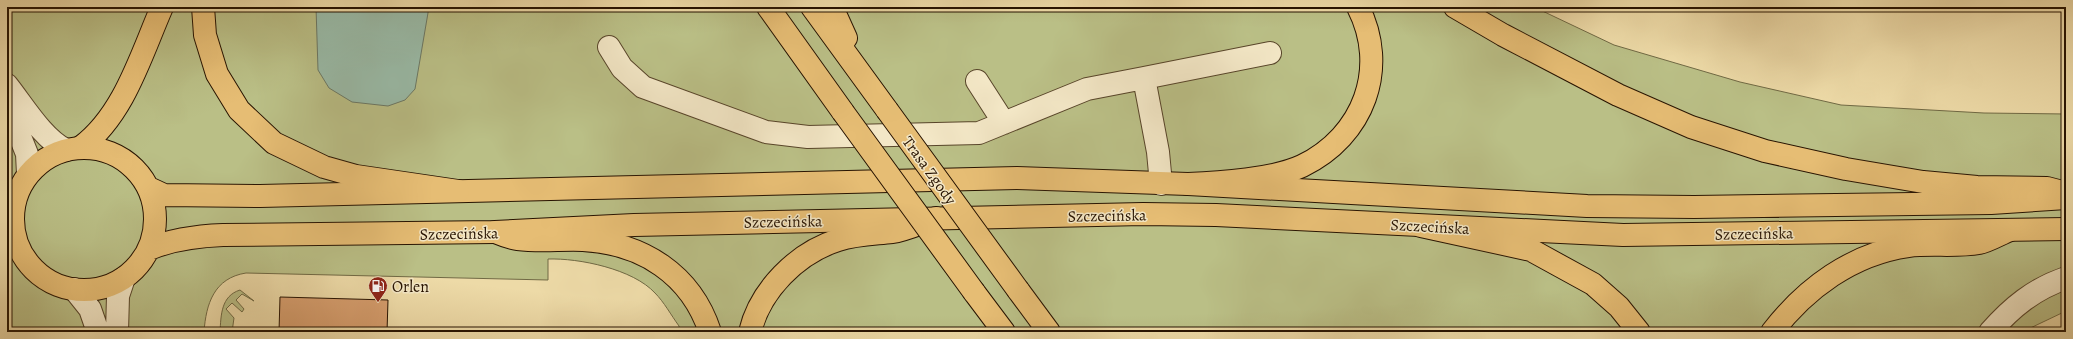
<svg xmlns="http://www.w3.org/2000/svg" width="2073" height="339" viewBox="0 0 2073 339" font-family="Alegreya,serif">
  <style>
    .green { fill: #babf86; stroke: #706944 }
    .water { fill: #99bba8; stroke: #6b7865 }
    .building { fill: #d69e6e; stroke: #271301 }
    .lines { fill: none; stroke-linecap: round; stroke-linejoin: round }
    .minor-casing { stroke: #58452a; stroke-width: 24 }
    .major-casing { stroke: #271301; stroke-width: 24 }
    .highway-casing { stroke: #271301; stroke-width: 24 }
    .minor { stroke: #f3e7c6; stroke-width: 22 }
    .major { stroke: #e6bd74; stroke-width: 22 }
    .highway { stroke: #e6bd74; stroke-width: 22 }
    .highway-bridge-casing { stroke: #271301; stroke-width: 24; stroke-linecap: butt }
    .highway-bridge { stroke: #e6bd74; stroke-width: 22 }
    .labels { text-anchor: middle; stroke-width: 3; stroke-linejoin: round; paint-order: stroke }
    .street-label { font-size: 16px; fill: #271301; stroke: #f3e7c6 }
    .poi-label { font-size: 16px; fill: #271301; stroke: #f3e7c6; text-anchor: start }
  </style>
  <rect width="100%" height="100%" fill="#eddaa7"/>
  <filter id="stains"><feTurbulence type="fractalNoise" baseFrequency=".005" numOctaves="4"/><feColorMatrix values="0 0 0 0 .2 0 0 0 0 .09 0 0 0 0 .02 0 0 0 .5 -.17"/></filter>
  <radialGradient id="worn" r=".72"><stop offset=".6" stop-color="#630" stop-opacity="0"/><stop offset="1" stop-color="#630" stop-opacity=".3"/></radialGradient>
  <path class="green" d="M 7,7 L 1534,7 L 1614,45 L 1740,82 L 1841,105 L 1984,113 L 2066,114 L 2066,311 L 2022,332 L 680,332 L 679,326 C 671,315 664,302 655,293 C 633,269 579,258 548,259 L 548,280 L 246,273 C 214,278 206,304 204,332 L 7,332 Z
    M 240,290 L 254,301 L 242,294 L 236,300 L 244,309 L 242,312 L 232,303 L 226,309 L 234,318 L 232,332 L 220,332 C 221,315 221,296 240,290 Z"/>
  <path class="water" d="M 316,7 L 429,7 L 415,89 L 405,100 L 388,106 L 352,102 L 329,88 L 318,70 Z"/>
  <path class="building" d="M 280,297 L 388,300 L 387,332 L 343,332 L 340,329 L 317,329 L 317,332 L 279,332 Z"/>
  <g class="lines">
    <defs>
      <path id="minor" d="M 609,47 L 622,68 L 643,87 L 766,132 L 808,137 L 979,133 L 1087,89 L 1144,78
        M 977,81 L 1004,123
        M 7,85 C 23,105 43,139 66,150
        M 7,104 L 27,154 L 28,174
        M 1161,184 L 1158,152 L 1144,78 L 1270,53
        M 74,289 L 90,309 L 98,332
        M 117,332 L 118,296 L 124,278
        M 1990,332 C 2012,307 2034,289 2066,278"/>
      <path id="major" d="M13 219a71 71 0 1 1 142 0a71 71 0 1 1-142 0Z
        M 149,188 L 164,195 L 260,196 L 1017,178 L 1188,184 L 1587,206 L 1694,207 L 1991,203 L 2066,198
        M 149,249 C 173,239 196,236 223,235 L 495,232 L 634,225 L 1143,214 L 1216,215 L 1623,235 L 2066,229"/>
      <path id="highway" d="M 203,7 L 205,35 L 217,74 L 239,110 L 274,143 L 324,167 L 356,176 L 458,191
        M 768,7 L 843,112
        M 812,7 L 887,110
        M 832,7 L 846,38
        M 1455,7 L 1503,35 L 1618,95 L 1691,127 L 1765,151 L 1846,169 L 1923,182 L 1977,187 L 2047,188 L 2066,193
        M 81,147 C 124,115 141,55 162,7
        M 1188,184 C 1220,183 1274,179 1302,166 C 1364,136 1389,68 1358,7
        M 1421,226 L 1531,250 L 1593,284 L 1619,307 L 1639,332
        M 495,232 C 502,235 511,238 518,239 C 539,242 562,239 583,240 C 642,243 691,274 710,332
        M 1018,290 L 1049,332
        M 974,292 L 1004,332
        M 750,332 C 760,290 797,253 838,240 C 856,234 874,234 892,232 C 907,230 922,222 936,218
        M 1772,332 C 1806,288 1852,254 1908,246 C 1931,243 1956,247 1979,243 C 1989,241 2000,234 2010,230"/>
    </defs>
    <use href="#minor" class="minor-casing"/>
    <use href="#major" class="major-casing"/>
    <use href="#highway" class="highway-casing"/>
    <use href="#minor" class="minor"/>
    <use href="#major" class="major"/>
    <use href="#highway" class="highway"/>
    <defs>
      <path id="highway-bridge" d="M 887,110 L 1018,290
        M 843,112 L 974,292"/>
    </defs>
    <use href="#highway-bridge" class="highway-bridge-casing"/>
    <use href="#highway-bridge" class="highway-bridge"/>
  </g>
  <defs>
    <symbol id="fuel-pin" viewBox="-11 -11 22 30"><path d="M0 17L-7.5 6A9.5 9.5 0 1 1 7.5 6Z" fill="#8f2418" stroke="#f3e7c6"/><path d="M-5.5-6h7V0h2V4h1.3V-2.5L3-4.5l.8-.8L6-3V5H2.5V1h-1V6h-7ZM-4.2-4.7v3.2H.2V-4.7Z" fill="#fff"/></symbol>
  </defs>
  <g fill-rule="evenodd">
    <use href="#fuel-pin" x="367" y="275" width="22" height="30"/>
  </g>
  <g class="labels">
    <g class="street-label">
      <text transform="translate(930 170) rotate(54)" y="6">Trasa Zgody</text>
      <text transform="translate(1107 215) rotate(-1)" y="6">Szczecińska</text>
      <text transform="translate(783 221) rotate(-1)" y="6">Szczecińska</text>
      <text transform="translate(1430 226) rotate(3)" y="6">Szczecińska</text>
      <text transform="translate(459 233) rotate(-1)" y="6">Szczecińska</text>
      <text transform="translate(1754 233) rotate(-1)" y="6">Szczecińska</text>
    </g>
    <g class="poi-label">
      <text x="392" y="292">Orlen</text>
    </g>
  </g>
  <rect width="2073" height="339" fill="none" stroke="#eddaa7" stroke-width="24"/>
  <rect x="8" y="8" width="2057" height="323" fill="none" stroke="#271301" stroke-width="2"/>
  <rect x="12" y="12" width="2049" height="315" fill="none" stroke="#271301"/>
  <rect width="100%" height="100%" filter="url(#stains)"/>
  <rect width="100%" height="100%" fill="url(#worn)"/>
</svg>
